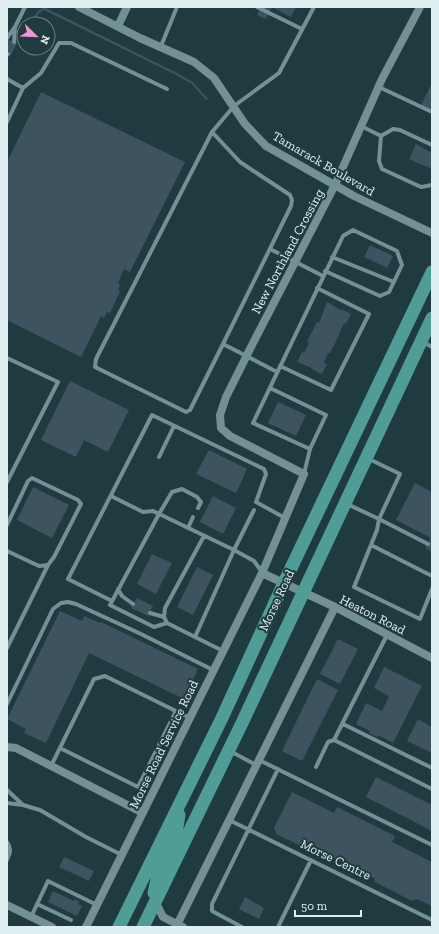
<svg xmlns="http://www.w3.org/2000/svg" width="439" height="934" viewBox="0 0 439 934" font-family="'Zilla Slab',serif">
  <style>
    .building { fill: #3e5360 }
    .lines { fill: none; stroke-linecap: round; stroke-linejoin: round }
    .service { stroke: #739095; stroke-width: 4 }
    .minor { stroke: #739095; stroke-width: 8 }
    .primary { stroke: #509d97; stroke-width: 13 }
    .labels { text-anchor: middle; stroke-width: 4; stroke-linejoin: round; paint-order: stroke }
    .street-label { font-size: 13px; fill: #e0f0f2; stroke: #203b3f }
  </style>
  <rect width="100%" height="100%" fill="#203b3f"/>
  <path class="building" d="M 44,7 L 177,73 L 193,82 L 208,99 L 206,100 L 192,84 L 176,75 L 44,10 L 38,14 L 33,24 L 30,24 L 36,13 Z
    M 261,7 L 296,7 L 291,17 L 272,7 L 266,19 L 257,15 Z
    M 24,37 L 24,42 L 22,47 L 20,46 Z
    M 7,39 L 17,43 L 11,55 L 7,53 Z
    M 432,83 L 432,111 L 421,105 Z
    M 41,92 L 185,162 L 130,272 L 124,269 L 118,283 L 120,285 L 118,290 L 120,292 L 110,313 L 107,312 L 104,318 L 101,316 L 81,357 L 7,320 L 7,162 Z
    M 416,144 L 432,153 L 432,169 L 409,159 Z
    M 370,245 L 393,256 L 387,268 L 364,257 Z
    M 327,302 L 341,310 L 341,309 L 351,314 L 346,324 L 344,323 L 339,333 L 340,333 L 330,353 L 328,353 L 324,363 L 327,364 L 322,374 L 312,369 L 312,368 L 297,362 L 302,352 L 304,353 L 309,343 L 307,342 L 317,322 L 319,323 Z
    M 70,381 L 129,410 L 108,452 L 84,440 L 76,457 L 41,440 Z
    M 278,402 L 306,415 L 296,436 L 268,423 Z
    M 209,450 L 247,469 L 236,493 L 196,474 Z
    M 415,483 L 432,492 L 432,552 L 425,548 L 431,538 L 396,520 Z
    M 33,487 L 69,505 L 52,538 L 17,520 Z
    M 213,496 L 236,508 L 223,534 L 200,522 Z
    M 152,554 L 172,563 L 156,594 L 137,584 Z
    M 197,567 L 213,575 L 193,615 L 177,607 Z
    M 137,598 L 153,606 L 148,616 L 131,608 Z
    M 60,611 L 82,621 L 84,616 L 100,623 L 101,622 L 198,669 L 184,699 L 89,653 L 46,743 L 24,733 L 26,729 L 7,719 Z
    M 338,639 L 358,649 L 340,684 L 320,674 Z
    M 384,667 L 422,686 L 393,743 L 378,735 L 377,737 L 369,733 L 370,731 L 356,724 L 366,703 L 382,711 L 389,696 L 374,688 Z
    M 317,679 L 338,690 L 302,761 L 282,751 Z
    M 418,719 L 432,727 L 432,753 L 407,741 Z
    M 376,777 L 432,805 L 432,831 L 366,797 Z
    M 292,792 L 334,813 L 337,807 L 395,836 L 392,842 L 432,862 L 432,906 L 417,899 L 412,901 L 375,882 L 374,878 L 317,850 L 313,852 L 276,834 L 274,828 Z
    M 64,857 L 94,871 L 89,881 L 59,867 Z
    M 53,891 L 74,901 L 75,899 L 79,902 L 78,904 L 82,906 L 77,916 L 48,902 Z
    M 245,897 L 264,908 L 259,919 L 239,909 Z"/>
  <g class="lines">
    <path class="service" d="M 257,7 L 302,29
      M 15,27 L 25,7
      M 7,38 L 15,27 L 14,42
      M 161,46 L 177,7
      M 7,55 L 8,54
      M 7,79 L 23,88 L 41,73 L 59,43 L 71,43 L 167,89
      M 379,87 L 432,112
      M 7,122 L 23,88
      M 361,126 L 381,136
      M 212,132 L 240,162 L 290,195 L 292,200 L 291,206 L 223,344
      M 381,136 L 379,161 L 382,169 L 421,187 L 432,185
      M 381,136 L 393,129 L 400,130 L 432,145
      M 270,249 L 323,276
      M 332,257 L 394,282
      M 423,342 L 432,347
      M 7,358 L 58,382 L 7,482
      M 280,366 L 331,390 L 369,314 L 317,288
      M 277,372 L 223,344 L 190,410 L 186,412 L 95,367 L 96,359 L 212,132 L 234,106 L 279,73 L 314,7
      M 270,388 L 326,415 L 310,449
      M 159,457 L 174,426
      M 304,474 L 310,449 L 253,423 L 343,236 L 353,230 L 397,251 L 402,265 L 389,292 L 380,296 L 325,271
      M 111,496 L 143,512 L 153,511 L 234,550 L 254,561 L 262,572
      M 347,504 L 379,519 L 400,474 L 369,459
      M 198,508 L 201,502 L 197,497 L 182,489 L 172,492 L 159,514 L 110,605 L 154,627 L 167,623 L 223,651
      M 7,525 L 28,481 L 32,478 L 78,500 L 81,504 L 54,557 L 48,565 L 39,566 L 7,551
      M 188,528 L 193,517
      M 428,544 L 379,519 L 377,530 L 354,587 L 420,619 L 432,589
      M 371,545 L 432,576
      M 118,589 L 122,596 L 133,604
      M 112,601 L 68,579 L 152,415 L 264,469 L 266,474 L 256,502 L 285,518
      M 150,613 L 164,617
      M 167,623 L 164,617 L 165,608 L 204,536
      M 195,637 L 234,550 L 254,510
      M 7,648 L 48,565
      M 7,704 L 53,609 L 61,603 L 68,602 L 76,604 L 141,634 L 213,670
      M 343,724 L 432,768
      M 334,740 L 387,635
      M 60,748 L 138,787 L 176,711
      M 230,751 L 256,765
      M 259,760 L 432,845
      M 51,766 L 94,679 L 105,676 L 190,718
      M 316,767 L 328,742 L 334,740 L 432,789
      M 7,790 L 23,805
      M 7,803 L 23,805 L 40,810 L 86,837 L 122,855
      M 229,820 L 432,920
      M 7,842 C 12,849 10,853 7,860
      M 37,904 L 71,920
      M 31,917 L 48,881 L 97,905
      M 242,927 L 212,911 L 212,904 L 278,769
      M 278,927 L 311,860"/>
    <path class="minor" d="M 79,7 L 140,38 L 194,62 L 214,78 L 245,124 L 266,146 L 354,196 L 432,233
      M 118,26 L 127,7
      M 262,573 L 304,474 L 230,436 L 221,428 L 220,415 L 226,397 L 253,343 L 335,185 L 382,79 L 420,7
      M 7,747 L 16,748 L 143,813
      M 155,901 L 163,917 L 183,927
      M 7,905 L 52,927
      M 86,927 L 262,573 L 335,607 L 432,658
      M 176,927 L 335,607"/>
    <path class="primary" d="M 154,893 L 157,879 L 176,833 L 179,815
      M 119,927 L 221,720 L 284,583 L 432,272
      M 143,927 L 242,723 L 432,318"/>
  </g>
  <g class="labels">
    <g class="street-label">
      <text transform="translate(324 163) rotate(30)" y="5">Tamarack Boulevard</text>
      <text transform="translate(287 251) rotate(-62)" y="5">New Northland Crossing</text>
      <text transform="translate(276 600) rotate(-65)" y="5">Morse Road</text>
      <text transform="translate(373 614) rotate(27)" y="5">Heaton Road</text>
      <text transform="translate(163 744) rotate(-64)" y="5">Morse Road Service Road</text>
      <text transform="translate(336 859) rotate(26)" y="5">Morse Centre</text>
    </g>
  </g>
  <rect width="439" height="934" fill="none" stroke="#e0f0f2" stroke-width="16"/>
  <g transform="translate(36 36) rotate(113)"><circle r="19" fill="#203b3f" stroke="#6d8387"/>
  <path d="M0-3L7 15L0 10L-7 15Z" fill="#f391d6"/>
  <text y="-6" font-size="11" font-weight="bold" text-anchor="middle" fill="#e0f0f2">N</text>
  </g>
  <path d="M295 910v6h66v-6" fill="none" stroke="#e0f0f2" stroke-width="2"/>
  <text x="301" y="910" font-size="12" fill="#e0f0f2" stroke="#203b3f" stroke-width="3" paint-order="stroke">50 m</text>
</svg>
